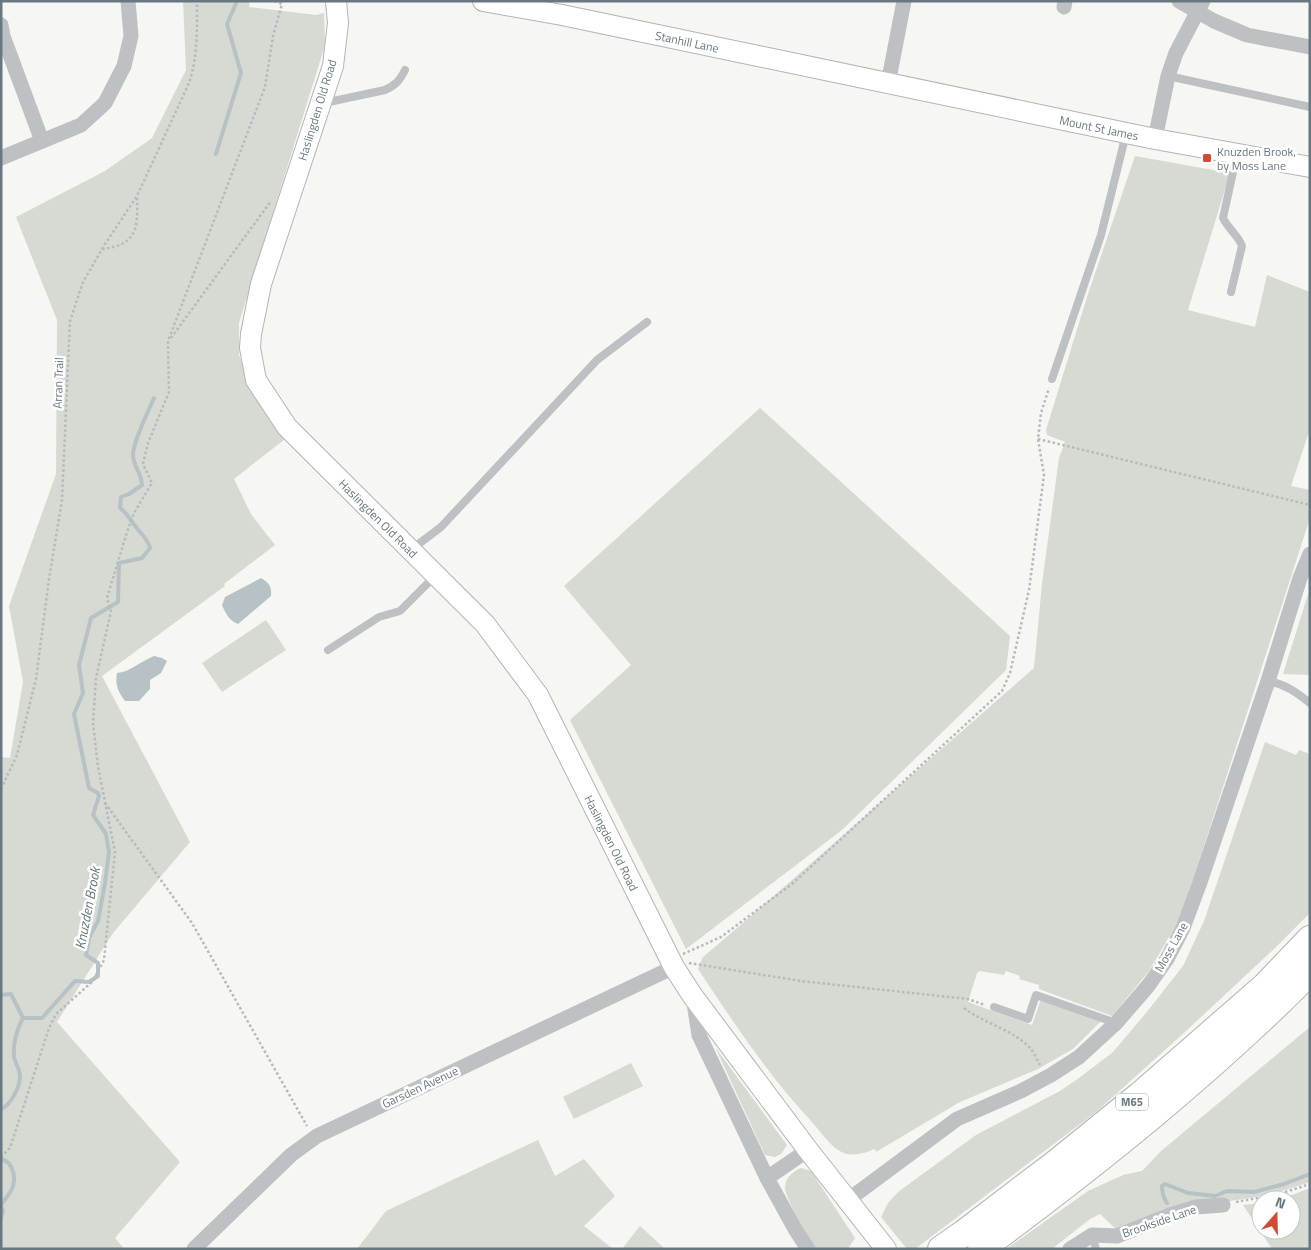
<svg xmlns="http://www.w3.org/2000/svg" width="1311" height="1250" font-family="'Titillium Web',sans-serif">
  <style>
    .green { fill: #d6dad2 }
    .water { fill: #b6c2c5 }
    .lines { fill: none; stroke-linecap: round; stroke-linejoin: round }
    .stream { stroke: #b6c2c5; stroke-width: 4 }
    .secondary-casing { stroke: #b0b5b9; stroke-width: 22 }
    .highway-casing { stroke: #b1b5b7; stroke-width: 28 }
    .path { stroke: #b7babc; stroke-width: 2.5; stroke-dasharray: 2.5 2.5; stroke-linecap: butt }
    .lane { stroke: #bdc1c4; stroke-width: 8 }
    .street { stroke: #bdc1c4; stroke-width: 15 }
    .secondary { stroke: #fff; stroke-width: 20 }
    .highway { stroke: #fff; stroke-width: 26 }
    .poi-dot { fill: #d34a36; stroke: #fff; stroke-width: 2 }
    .labels { text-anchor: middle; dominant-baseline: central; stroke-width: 5; stroke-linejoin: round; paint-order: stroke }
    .shield { fill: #fff; stroke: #95a0a7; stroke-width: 1 }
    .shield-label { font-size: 11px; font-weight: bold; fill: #687881 }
    .street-label { font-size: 12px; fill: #687881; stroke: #fff }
    .poi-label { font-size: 12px; fill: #687881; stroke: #fff; text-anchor: start }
    .water-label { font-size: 14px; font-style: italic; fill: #63797e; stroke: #fff }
  </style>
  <rect width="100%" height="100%" fill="#f6f6f3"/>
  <g class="green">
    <polygon points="183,1 250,1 249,7 316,15 324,13 325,45 239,323 239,355 256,395 285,439 234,479 251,514 275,545 224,584 225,586 102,676 190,842 113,933 57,1022 180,1162 115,1238 124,1249 1,1249 1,757 10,758 23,682 9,606 56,474 57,320 16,217 105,171 152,138 186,70"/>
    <path d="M 1135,156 L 1230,173 L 1188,310 L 1255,327 L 1267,275 L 1310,292 L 1310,435 L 1308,435 L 1291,486 L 1310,490 L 1310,518 L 1181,917 L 1149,971 L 1112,1016 L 1039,989 L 1039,985 L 1019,979 L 1020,976 L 1006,971 L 1004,975 L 980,971 L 977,973 L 968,1002 L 1032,1025 L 1041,999 L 1102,1020 L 1073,1049 L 1038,1069 L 960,1102 L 876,1152 L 875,1149 C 863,1154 849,1158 838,1150 C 828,1143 820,1131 812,1122 C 769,1076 733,1022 698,969 L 703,957 L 743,923 L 1034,668 L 1042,584 L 1059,458 L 1065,442 L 1047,435 L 1046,430 L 1087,297 Z"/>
    <polygon points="760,408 1010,636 1006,670 842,830 686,949 570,720 631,665 564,586"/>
    <polygon points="1310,588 1310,675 1283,674"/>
    <polygon points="266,620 286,650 222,692 202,663"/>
    <polygon points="1265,742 1296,755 1299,750 1310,754 1310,913 1274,949 1185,1032 1096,1112 915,1249 907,1249 881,1217 888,1203 898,1192 976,1135 1060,1091 1079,1078 1113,1052 1146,1013 1183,966 1204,921"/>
    <polygon points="1310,1027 1310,1182 1269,1195 1210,1204 1117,1230 1100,1214 1090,1219 1052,1249 1006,1249 1088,1191 1123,1175 1142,1171 1161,1151"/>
    <polygon points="715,1047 787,1145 781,1154 775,1157 765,1155"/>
    <polygon points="631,1063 643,1086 574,1119 563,1097"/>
    <polygon points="538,1140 555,1176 584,1159 615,1196 584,1226 613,1249 357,1249 386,1211"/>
    <path d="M 801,1168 L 811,1171 L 855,1238 L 848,1249 L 814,1249 C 808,1238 785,1197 785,1188 C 785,1178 792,1172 801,1168 Z"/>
    <polygon points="1310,1188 1310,1249 1272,1249 1243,1205 1261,1203 1261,1230 1291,1230 1291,1200 1279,1200"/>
    <polygon points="640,1226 665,1249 622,1249"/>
  </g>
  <g class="water">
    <path d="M 261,578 C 269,583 272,587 271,596 L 238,624 C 229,621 225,612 222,605 L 225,597 Z"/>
    <path d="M 154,656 L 162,658 L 167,661 L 161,673 L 150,680 L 150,689 L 139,701 L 125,701 C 118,691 115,686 117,673 C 130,672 141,661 154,656 Z"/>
  </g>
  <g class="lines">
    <g class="stream">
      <polyline points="216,154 241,73 227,24 237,1"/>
      <polyline points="1,995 11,994 23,1018"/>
      <path d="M 1,1109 C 11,1105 20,1087 20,1076 C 20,1069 15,1063 14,1057 C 13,1044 17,1029 23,1018 L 42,1018 L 75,981 L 89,982 L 98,976 L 98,963 L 86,955 L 89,938 L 98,921 L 105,883 L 109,852 L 106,834 L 93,815 L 99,796 L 98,793 L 89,788 L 74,714 L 83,693 L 79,665 L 91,618 L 118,602 L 119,563 L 142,558 L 150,548 C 148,539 142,535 136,527 C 129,519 129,515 120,508 L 121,497 L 129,494 L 142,485 C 142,474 133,466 133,455 C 133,441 148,412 154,398"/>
      <path d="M 1,1159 C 14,1162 17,1180 11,1191 C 8,1196 4,1200 1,1205"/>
      <path d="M 1167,1203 C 1163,1197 1162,1193 1162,1186 L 1165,1184 L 1188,1193 L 1215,1196 L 1227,1191 L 1254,1192 L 1284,1184 L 1310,1174"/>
      <polyline points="1,1207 3,1211 1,1217"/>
    </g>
    <defs>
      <g id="secondary">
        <path id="s1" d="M 336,1 L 338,23 L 333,66 L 261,284 L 251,334 L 250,348 L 256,380 L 287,427 L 485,624 L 538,695 L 674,967 L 692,995 L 808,1150 L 886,1249"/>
        <path id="s2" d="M 483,1 L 562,15 L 1155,139 L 1310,167"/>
      </g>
      <g id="highway">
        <polyline points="941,1249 964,1233 1056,1163 1140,1095 1265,986 1310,939"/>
        <path d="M 981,1249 C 1096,1164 1209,1074 1310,972"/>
      </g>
    </defs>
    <use href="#secondary" class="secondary-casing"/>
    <use href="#highway" class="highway-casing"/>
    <g class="path">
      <path d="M 102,249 C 137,245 138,229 137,198"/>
      <polyline points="171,338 271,201"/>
      <polyline points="1038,439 1310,505"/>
      <path d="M 1,789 L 17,755 L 36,679 L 49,579 L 62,500 L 70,321 L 83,282 L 105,244 L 137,196 L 189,83 C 198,56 197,30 197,1"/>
      <polyline points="105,803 192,923 307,1126"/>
      <polyline points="683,954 721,937 792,884 1002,691 1010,673 1029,590 1044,475 1038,439 1041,413 1049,388"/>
      <polyline points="689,963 801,981 968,999 985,1005"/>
      <path d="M 964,1008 C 985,1024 1012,1029 1030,1048 C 1034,1052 1037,1060 1040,1065"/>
      <polyline points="1,1157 10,1148 49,1028 56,1014 93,981 104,960 115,852 98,767 93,723 96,678 111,611 107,598 127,532 134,513 152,483 143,464 148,443 169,392 168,341 265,87 273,36 282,4 275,1"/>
      <polyline points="1236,1202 1279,1194 1310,1184"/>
    </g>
    <g class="lane">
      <polyline points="1168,76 1310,107"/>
      <path d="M 324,103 L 385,90 C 396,85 400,80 405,70"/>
      <path d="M 1231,292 L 1242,246 C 1238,235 1229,230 1223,218 L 1237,154"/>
      <polyline points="1052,379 1101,235 1126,134"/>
      <polyline points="412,549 441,527 597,360 647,322"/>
      <polyline points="328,650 379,617 400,611 436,575"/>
      <path d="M 1268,681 C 1285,684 1296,692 1310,703"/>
      <polyline points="994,1007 1028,1019 1036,995 1116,1023"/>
      <polyline points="1092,1235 1096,1249"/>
    </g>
    <g class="street">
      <polyline points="1179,1 1214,21 1247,35 1310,47"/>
      <polyline points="1064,7 1065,1"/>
      <polyline points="1,25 3,36 42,141"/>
      <polyline points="888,84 904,1"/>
      <polyline points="1155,139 1168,76 1176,53 1203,1"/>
      <polyline points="1,158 81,125 105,103 124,66 131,36 128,1"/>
      <polyline points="693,997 699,1035 767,1178 795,1229 808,1249"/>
      <polyline points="767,1178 808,1150"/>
      <polyline points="848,1200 957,1119 1021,1091 1051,1075 1079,1057 1116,1023 1148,986 1167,959 1183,928 1199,885 1268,681 1300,578 1310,554"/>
      <polyline points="194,1249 291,1155 317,1136 674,967"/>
      <polyline points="1070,1249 1092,1235 1117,1236 1170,1215 1196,1207 1223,1205"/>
    </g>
    <use href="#secondary" class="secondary"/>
    <use href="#highway" class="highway"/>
  </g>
  <rect class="poi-dot" x="1202" y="153" width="10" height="10" rx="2.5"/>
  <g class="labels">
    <rect class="shield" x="1116" y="1093.5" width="32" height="17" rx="4"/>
    <g class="shield-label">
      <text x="1132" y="1102">M65</text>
    </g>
    <g class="street-label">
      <text stroke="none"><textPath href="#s2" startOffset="208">Stanhill Lane</textPath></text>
      <text transform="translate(317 110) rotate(-73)">Haslingden Old Road</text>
      <text stroke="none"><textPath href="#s2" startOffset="629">Mount St James</textPath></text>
      <text transform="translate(58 383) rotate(-88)">Arran Trail</text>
      <text stroke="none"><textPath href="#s1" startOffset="578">Haslingden Old Road</textPath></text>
      <text stroke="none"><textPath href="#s1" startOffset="982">Haslingden Old Road</textPath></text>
      <text transform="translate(1171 947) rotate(-61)">Moss Lane</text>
      <text transform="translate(420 1087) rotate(-25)">Garsden Avenue</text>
      <text transform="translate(1159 1221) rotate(-19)">Brookside Lane</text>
    </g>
    <g class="poi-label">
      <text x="1217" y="151">Knuzden Brook,<tspan x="1217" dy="14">by Moss Lane</tspan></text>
    </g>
    <g class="water-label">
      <text transform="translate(87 908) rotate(-79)">Knuzden Brook</text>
    </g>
  </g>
  <rect width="1311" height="1250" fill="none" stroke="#687881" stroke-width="5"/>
  <g transform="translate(1276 1215) rotate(20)"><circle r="24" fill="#ffffff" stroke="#c3c9cd"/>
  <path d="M0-4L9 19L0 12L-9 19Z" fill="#d34a36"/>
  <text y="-8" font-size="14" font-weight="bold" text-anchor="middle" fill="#687881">N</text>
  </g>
</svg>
